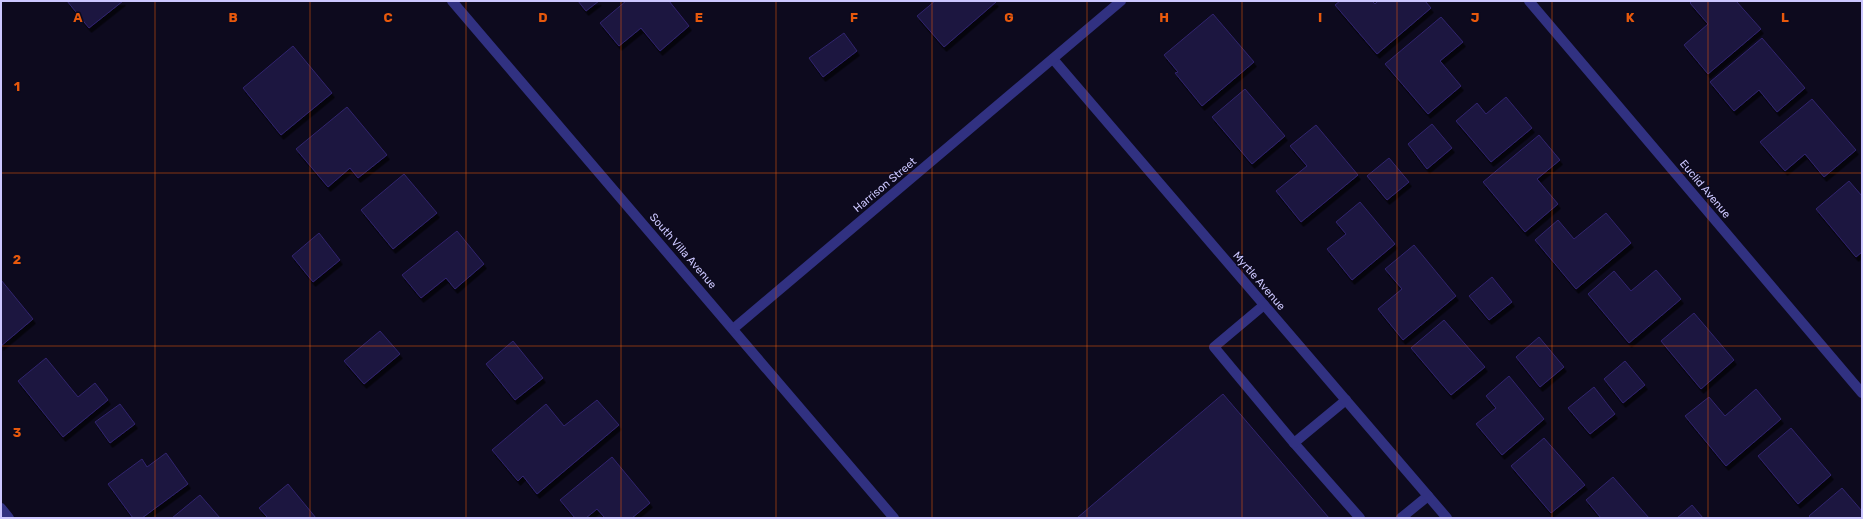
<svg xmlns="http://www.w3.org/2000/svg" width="1863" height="519" font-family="Rubik,sans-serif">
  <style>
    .building { fill: #1c1540; stroke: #31256e; filter: url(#shadow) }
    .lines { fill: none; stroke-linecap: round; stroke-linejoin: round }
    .service { stroke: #313181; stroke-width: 10 }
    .minor { stroke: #313181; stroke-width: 10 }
    .grid { fill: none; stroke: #e8590c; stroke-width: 1; stroke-opacity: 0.55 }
    .labels { text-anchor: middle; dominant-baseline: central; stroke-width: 3; stroke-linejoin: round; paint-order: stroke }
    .street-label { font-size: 11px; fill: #ccc7ff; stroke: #0d0a1e }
    .grid-label { font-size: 13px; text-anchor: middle; font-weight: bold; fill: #e8590c; stroke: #0d0a1e; stroke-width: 3; stroke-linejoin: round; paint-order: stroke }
  </style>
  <defs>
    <filter id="shadow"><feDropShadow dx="2.5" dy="4.5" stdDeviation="0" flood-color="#0009"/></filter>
  </defs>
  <rect width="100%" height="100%" fill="#0d0a1e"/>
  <g class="building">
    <polygon points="67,1 123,1 89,28"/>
    <polygon points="578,1 599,1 586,11"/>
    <polygon points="626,1 669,1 689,26 660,51 641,28 619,46 600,23"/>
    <polygon points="935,1 995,1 996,2 944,47 917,16"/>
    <polygon points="1340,1 1372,1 1375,4 1378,1 1425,1 1431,8 1377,54 1335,5"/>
    <polygon points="1692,1 1736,1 1761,29 1708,74 1684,45 1708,24 1690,3"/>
    <polygon points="1213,14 1254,62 1202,106 1175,73 1178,72 1164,55"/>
    <polygon points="1441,17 1463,42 1440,61 1461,86 1428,114 1385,64"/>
    <polygon points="844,33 857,51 823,77 809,58"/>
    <polygon points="1762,38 1805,88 1777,112 1759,90 1734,111 1710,82"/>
    <polygon points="293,46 332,93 281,135 243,88"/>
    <polygon points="1245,89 1285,136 1252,164 1212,117"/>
    <polygon points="1506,97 1532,128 1491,162 1456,121 1477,103 1486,114"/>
    <polygon points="1812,99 1856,150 1824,177 1805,154 1785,171 1760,142"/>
    <polygon points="347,107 387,155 358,178 350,168 328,187 296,149"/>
    <polygon points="1432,124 1452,148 1427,169 1408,144"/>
    <polygon points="1316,125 1358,175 1301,222 1276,191 1307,166 1290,146"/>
    <polygon points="1539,135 1560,160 1537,179 1558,204 1525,232 1483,182"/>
    <polygon points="1389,158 1409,182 1387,200 1367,176"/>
    <polygon points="404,174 437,213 393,249 361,210"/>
    <polygon points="1849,181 1862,196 1862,252 1856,257 1816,209"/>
    <polygon points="1360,202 1395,244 1352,280 1327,249 1346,234 1336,222"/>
    <polygon points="1606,213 1631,243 1576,289 1535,240 1558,220 1574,239"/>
    <polygon points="457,231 484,264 455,289 446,278 421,298 402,275"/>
    <polygon points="319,233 340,260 313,282 292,256"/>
    <polygon points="1414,245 1456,296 1403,340 1378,309 1402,289 1385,269"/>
    <polygon points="1656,270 1681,299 1629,343 1588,294 1614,271 1631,291"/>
    <polygon points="1492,277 1512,302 1489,320 1469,296"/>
    <polygon points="1,280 33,319 1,346"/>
    <polygon points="1694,313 1734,360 1701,389 1661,341"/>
    <polygon points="1444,320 1485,367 1451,395 1411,348"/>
    <polygon points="380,331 400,354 364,384 344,361"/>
    <polygon points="1539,337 1564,367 1540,387 1516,357"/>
    <polygon points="513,341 543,378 515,400 486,364"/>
    <polygon points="46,358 78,397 95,383 108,400 63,437 18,381"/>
    <polygon points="1625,361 1645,385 1623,403 1604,379"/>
    <polygon points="1509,376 1544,419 1502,455 1476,424 1496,408 1486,396"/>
    <polygon points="1594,387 1615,414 1590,434 1568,408"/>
    <polygon points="1756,389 1781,419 1726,466 1685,416 1709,397 1725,416"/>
    <polygon points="1223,394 1329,518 1077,518"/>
    <polygon points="597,400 619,425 537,494 523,476 518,481 492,450 546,404 564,426"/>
    <polygon points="120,404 135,424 110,443 95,422"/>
    <polygon points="1791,428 1831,475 1798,504 1758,456"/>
    <polygon points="1544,438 1585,485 1551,513 1511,466"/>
    <polygon points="166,453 188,484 142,518 133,518 108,484 142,459 147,467"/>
    <polygon points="612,457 650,503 632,518 605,518 597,509 586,518 575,518 560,500"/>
    <polygon points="1613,477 1649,518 1601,518 1586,500"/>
    <polygon points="288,484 316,518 268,518 259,508"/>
    <polygon points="1842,488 1862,511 1862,518 1811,518 1809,516"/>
    <polygon points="200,495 220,518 172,518"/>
    <polygon points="1692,505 1703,518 1677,518"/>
  </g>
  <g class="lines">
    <g class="service">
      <polyline points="1264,305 1214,347 1294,443 1360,518"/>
      <polyline points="1294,443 1346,400"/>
      <polyline points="1401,518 1428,496"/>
    </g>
    <g class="minor">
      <polyline points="452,1 894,518"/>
      <polyline points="1529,1 1862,393"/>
      <polyline points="1053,59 1447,518"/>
      <polyline points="733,329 1121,1"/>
      <polyline points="1,508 9,518"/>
    </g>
  </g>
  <path class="grid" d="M 155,1 L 155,518M 310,1 L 310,518M 466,1 L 466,518M 621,1 L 621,518M 776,1 L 776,518M 932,1 L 932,518M 1087,1 L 1087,518M 1242,1 L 1242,518M 1397,1 L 1397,518M 1552,1 L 1552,518M 1708,1 L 1708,518M 1,173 L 1862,173M 1,346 L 1862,346"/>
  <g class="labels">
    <g class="street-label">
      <text transform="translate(885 185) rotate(-40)">Harrison Street</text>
      <text transform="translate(1705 189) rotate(50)">Euclid Avenue</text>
      <text transform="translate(683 251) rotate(49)">South Villa Avenue</text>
      <text transform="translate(1259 281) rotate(49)">Myrtle Avenue</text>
    </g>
  </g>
  <g class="grid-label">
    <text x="78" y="22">A</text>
    <text x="233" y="22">B</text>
    <text x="388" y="22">C</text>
    <text x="543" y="22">D</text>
    <text x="699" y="22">E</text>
    <text x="854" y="22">F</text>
    <text x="1009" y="22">G</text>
    <text x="1164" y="22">H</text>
    <text x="1320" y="22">I</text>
    <text x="1475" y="22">J</text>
    <text x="1630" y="22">K</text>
    <text x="1785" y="22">L</text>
    <text x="17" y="91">1</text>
    <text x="17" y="264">2</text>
    <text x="17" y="437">3</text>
  </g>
  <rect width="1863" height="519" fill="none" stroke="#ccc7ff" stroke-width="4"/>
</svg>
